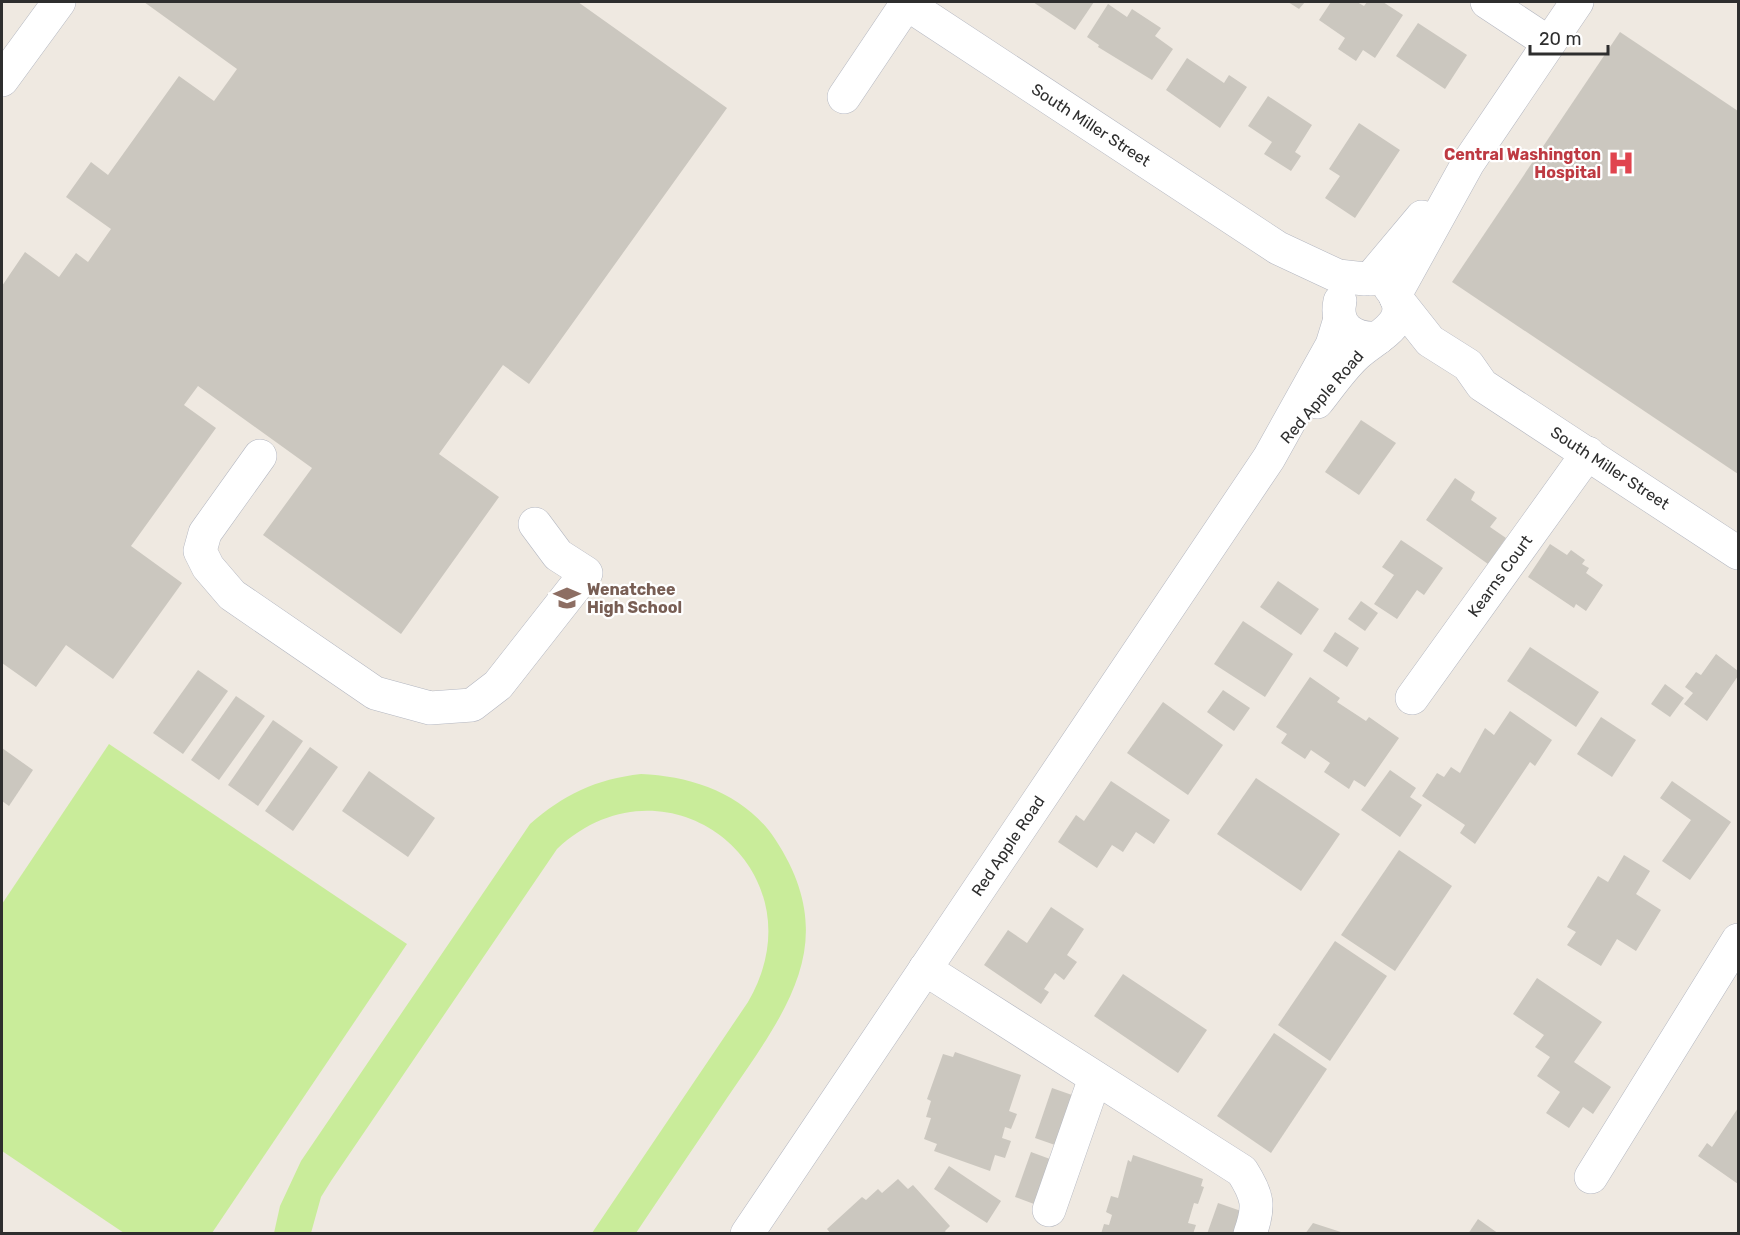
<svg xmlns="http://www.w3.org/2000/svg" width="1740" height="1235" font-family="Rubik,sans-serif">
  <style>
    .pitch { fill: #c9ec9a }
    .building { fill: #cbc7bf }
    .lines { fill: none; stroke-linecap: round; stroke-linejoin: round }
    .minor-casing { stroke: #b4b7c1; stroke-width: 34 }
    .minor { stroke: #fff; stroke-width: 33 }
    .labels { text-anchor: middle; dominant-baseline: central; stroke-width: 4.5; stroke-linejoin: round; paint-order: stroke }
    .street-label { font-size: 16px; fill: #2e2e2e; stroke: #fff }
    .health-label { font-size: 16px; font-weight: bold; fill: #be3a42; stroke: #fff; text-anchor: end }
    .education-label { font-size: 16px; font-weight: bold; fill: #785e54; stroke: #fff; text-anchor: start }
  </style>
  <rect width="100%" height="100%" fill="#efe9e1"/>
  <g class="pitch">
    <polygon points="109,744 407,944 212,1233 124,1233 2,1151 2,904"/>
    <path d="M 641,774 C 692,776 745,794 775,839 C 843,942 786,1011 727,1098 C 697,1143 666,1188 636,1233 L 592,1233 L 748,1002 C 825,870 667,746 557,849 L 331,1181 L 321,1197 L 311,1233 L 274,1233 L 280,1206 L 301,1161 L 530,824 C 563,795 596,779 641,774 Z"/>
  </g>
  <g class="building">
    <polygon points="144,2 578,2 727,108 529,384 503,365 439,454 499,497 401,634 263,535 312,468 198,386 184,405 216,428 131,546 182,583 113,679 66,645 36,687 2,663 2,286 25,252 59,277 76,253 88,262 111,229 66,197 91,162 108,175 179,76 214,101 237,69"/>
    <polygon points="1033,2 1094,2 1075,30"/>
    <polygon points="1288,2 1305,2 1299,9"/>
    <polygon points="1331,2 1357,2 1364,6 1367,2 1383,2 1403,15 1375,58 1363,50 1356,61 1338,49 1345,38 1319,20"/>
    <polygon points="1108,4 1127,17 1132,9 1161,28 1155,36 1173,49 1152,80 1098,47 1099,45 1087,37"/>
    <polygon points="1418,23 1467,55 1445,89 1396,56"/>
    <polygon points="1620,32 1738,111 1738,474 1452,282"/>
    <polygon points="1187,58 1224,83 1229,75 1247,87 1220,128 1166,90"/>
    <polygon points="1268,96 1312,125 1295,152 1301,156 1291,171 1264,154 1272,142 1248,126"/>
    <polygon points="1359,123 1400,150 1355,218 1325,198 1340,176 1329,169"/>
    <polygon points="1361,420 1396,443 1359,495 1325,472"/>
    <polygon points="1455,478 1475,492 1471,500 1497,518 1490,527 1506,538 1488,564 1426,520"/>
    <polygon points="1401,540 1443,568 1424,595 1417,590 1397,619 1374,604 1394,575 1382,567"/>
    <polygon points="1550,544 1567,555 1571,550 1585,560 1582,564 1589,568 1586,573 1603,585 1586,611 1576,604 1574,608 1528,577"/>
    <polygon points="1278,581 1319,609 1301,635 1260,607"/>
    <polygon points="1361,601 1378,613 1365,631 1348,619"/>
    <polygon points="1243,621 1293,654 1265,697 1214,664"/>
    <polygon points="1335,632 1359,648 1347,667 1323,651"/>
    <polygon points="1530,647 1599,692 1576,727 1507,681"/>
    <polygon points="1716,654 1738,671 1738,676 1707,721 1684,704 1693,693 1685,687 1696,672 1701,675"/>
    <polygon points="198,670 228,691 183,754 153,733"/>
    <polygon points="1310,677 1340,698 1337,702 1366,721 1369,717 1399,738 1365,787 1354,780 1349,789 1324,772 1330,763 1311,750 1305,759 1281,743 1287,734 1276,727"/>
    <polygon points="1665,684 1684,698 1670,717 1651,704"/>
    <polygon points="1223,690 1250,708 1234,731 1207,712"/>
    <polygon points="236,696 265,716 219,780 191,760"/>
    <polygon points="1163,702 1223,745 1188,795 1127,753"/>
    <polygon points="1510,711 1552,740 1535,766 1530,762 1475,844 1460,833 1465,825 1422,796 1437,773 1444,777 1451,767 1460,773 1485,728 1494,735"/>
    <polygon points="1601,717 1636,740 1612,777 1577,754"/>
    <polygon points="273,720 303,741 258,806 228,785"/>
    <polygon points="310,747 338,767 293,831 265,811"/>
    <polygon points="2,748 33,770 9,806 2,801"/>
    <polygon points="1390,770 1416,788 1410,797 1422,805 1400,837 1361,810"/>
    <polygon points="369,771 435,818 408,857 342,811"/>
    <polygon points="1256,778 1340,834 1301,891 1217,834"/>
    <polygon points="1111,781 1170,820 1154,844 1136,832 1123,852 1112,845 1097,868 1058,842 1076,815 1084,821"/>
    <polygon points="1672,781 1731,822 1690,880 1662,861 1691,820 1660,798"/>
    <polygon points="1399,850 1452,886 1395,971 1341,935"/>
    <polygon points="1624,855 1650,871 1636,894 1661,910 1636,951 1617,939 1601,966 1567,945 1576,932 1567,927 1598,876 1608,882"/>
    <polygon points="1051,907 1084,929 1067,955 1077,962 1064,980 1055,973 1044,989 1049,992 1041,1004 984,965 1008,930 1027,943"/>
    <polygon points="1335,941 1387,976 1330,1061 1278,1025"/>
    <polygon points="1123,974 1207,1030 1178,1073 1094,1016"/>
    <polygon points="1537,978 1602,1022 1574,1062 1611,1087 1593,1114 1583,1107 1569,1128 1546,1113 1560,1092 1537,1076 1550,1057 1535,1047 1544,1035 1513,1014"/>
    <polygon points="1274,1033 1327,1069 1271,1153 1217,1116"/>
    <polygon points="955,1052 1021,1075 1009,1111 1017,1114 1011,1129 1005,1127 1002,1138 1011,1141 1005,1158 995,1155 990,1171 934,1151 937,1144 924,1139 931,1118 926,1117 931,1101 927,1099 943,1054 953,1057"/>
    <polygon points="1052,1088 1072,1095 1055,1145 1035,1138"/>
    <polygon points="1738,1108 1738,1184 1698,1156 1707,1143 1712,1147"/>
    <polygon points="1031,1152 1050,1159 1034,1204 1015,1197"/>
    <polygon points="1133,1155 1203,1179 1201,1186 1204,1187 1198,1204 1194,1203 1188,1223 1196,1225 1193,1234 1101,1234 1104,1224 1109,1225 1112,1215 1106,1212 1111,1196 1118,1198 1128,1160 1131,1162"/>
    <polygon points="949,1166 1001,1201 987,1223 934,1189"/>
    <polygon points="898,1179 908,1189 913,1185 950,1226 945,1231 947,1234 831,1234 827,1229 862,1197 866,1200 878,1189 882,1193"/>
    <polygon points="1218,1203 1241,1211 1233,1234 1207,1234"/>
    <polygon points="1478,1219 1499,1234 1468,1234"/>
    <polygon points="1313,1223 1344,1233 1344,1234 1305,1234"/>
  </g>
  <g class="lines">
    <defs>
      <g id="minor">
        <polyline points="904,2 1278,248 1338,276 1365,279"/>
        <polyline points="1487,2 1549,43"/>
        <polyline points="2,80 59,2"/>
        <polyline points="844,97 907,3"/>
        <polyline points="1370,279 1422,217"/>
        <polyline points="1395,295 1468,163 1577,2"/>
        <polyline points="1396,298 1430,341 1468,365 1482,385 1738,553"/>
        <path d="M 1340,301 C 1334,327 1354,340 1378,338"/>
        <path d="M 1317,402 C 1329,387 1341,369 1356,355 C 1376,336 1417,322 1390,288"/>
        <polyline points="260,456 205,533 200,551 208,567 232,595 375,693 430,708 472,705 498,685 586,573 558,555 535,524"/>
        <polyline points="1412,698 1588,453"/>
        <path d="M 925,969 L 1242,1171 C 1258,1196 1260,1206 1250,1234"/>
        <polyline points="1591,1177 1738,940"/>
        <polyline points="1049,1210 1095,1078"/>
        <polyline points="747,1234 1269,458 1332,345 1340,319"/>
      </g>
    </defs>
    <use href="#minor" class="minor-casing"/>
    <use href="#minor" class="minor"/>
  </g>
  <defs>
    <symbol id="hospital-bare" viewBox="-9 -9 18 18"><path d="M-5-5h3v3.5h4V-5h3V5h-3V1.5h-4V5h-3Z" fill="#e0444e" stroke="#fff" stroke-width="2.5" paint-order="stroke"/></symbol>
    <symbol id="school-bare" viewBox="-9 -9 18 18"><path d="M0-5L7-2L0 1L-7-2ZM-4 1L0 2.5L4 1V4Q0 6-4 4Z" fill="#8d6e63" stroke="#fff" stroke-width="2.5" paint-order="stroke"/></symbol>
  </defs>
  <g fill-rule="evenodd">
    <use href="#hospital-bare" x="1602" y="144" width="38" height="38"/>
    <use href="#school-bare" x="548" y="579" width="38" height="38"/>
  </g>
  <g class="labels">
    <g class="street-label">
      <text transform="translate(1091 125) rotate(33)">South Miller Street</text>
      <text transform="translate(1322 397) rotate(-49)">Red Apple Road</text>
      <text transform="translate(1610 468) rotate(33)">South Miller Street</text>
      <text transform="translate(1500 576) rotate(-54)">Kearns Court</text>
      <text transform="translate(1008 846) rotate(-56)">Red Apple Road</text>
    </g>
    <g class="health-label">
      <text x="1601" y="154">Central Washington<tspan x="1601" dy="18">Hospital</tspan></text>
    </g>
    <g class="education-label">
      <text x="587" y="589">Wenatchee<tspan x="587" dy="18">High School</tspan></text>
    </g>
  </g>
  <rect width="1740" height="1235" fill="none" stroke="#2e2e2e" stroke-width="6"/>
  <path d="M1530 45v9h78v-9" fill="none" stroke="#2e2e2e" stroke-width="3"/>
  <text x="1539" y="45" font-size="18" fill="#2e2e2e" stroke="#ffffff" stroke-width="4.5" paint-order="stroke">20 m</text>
</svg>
